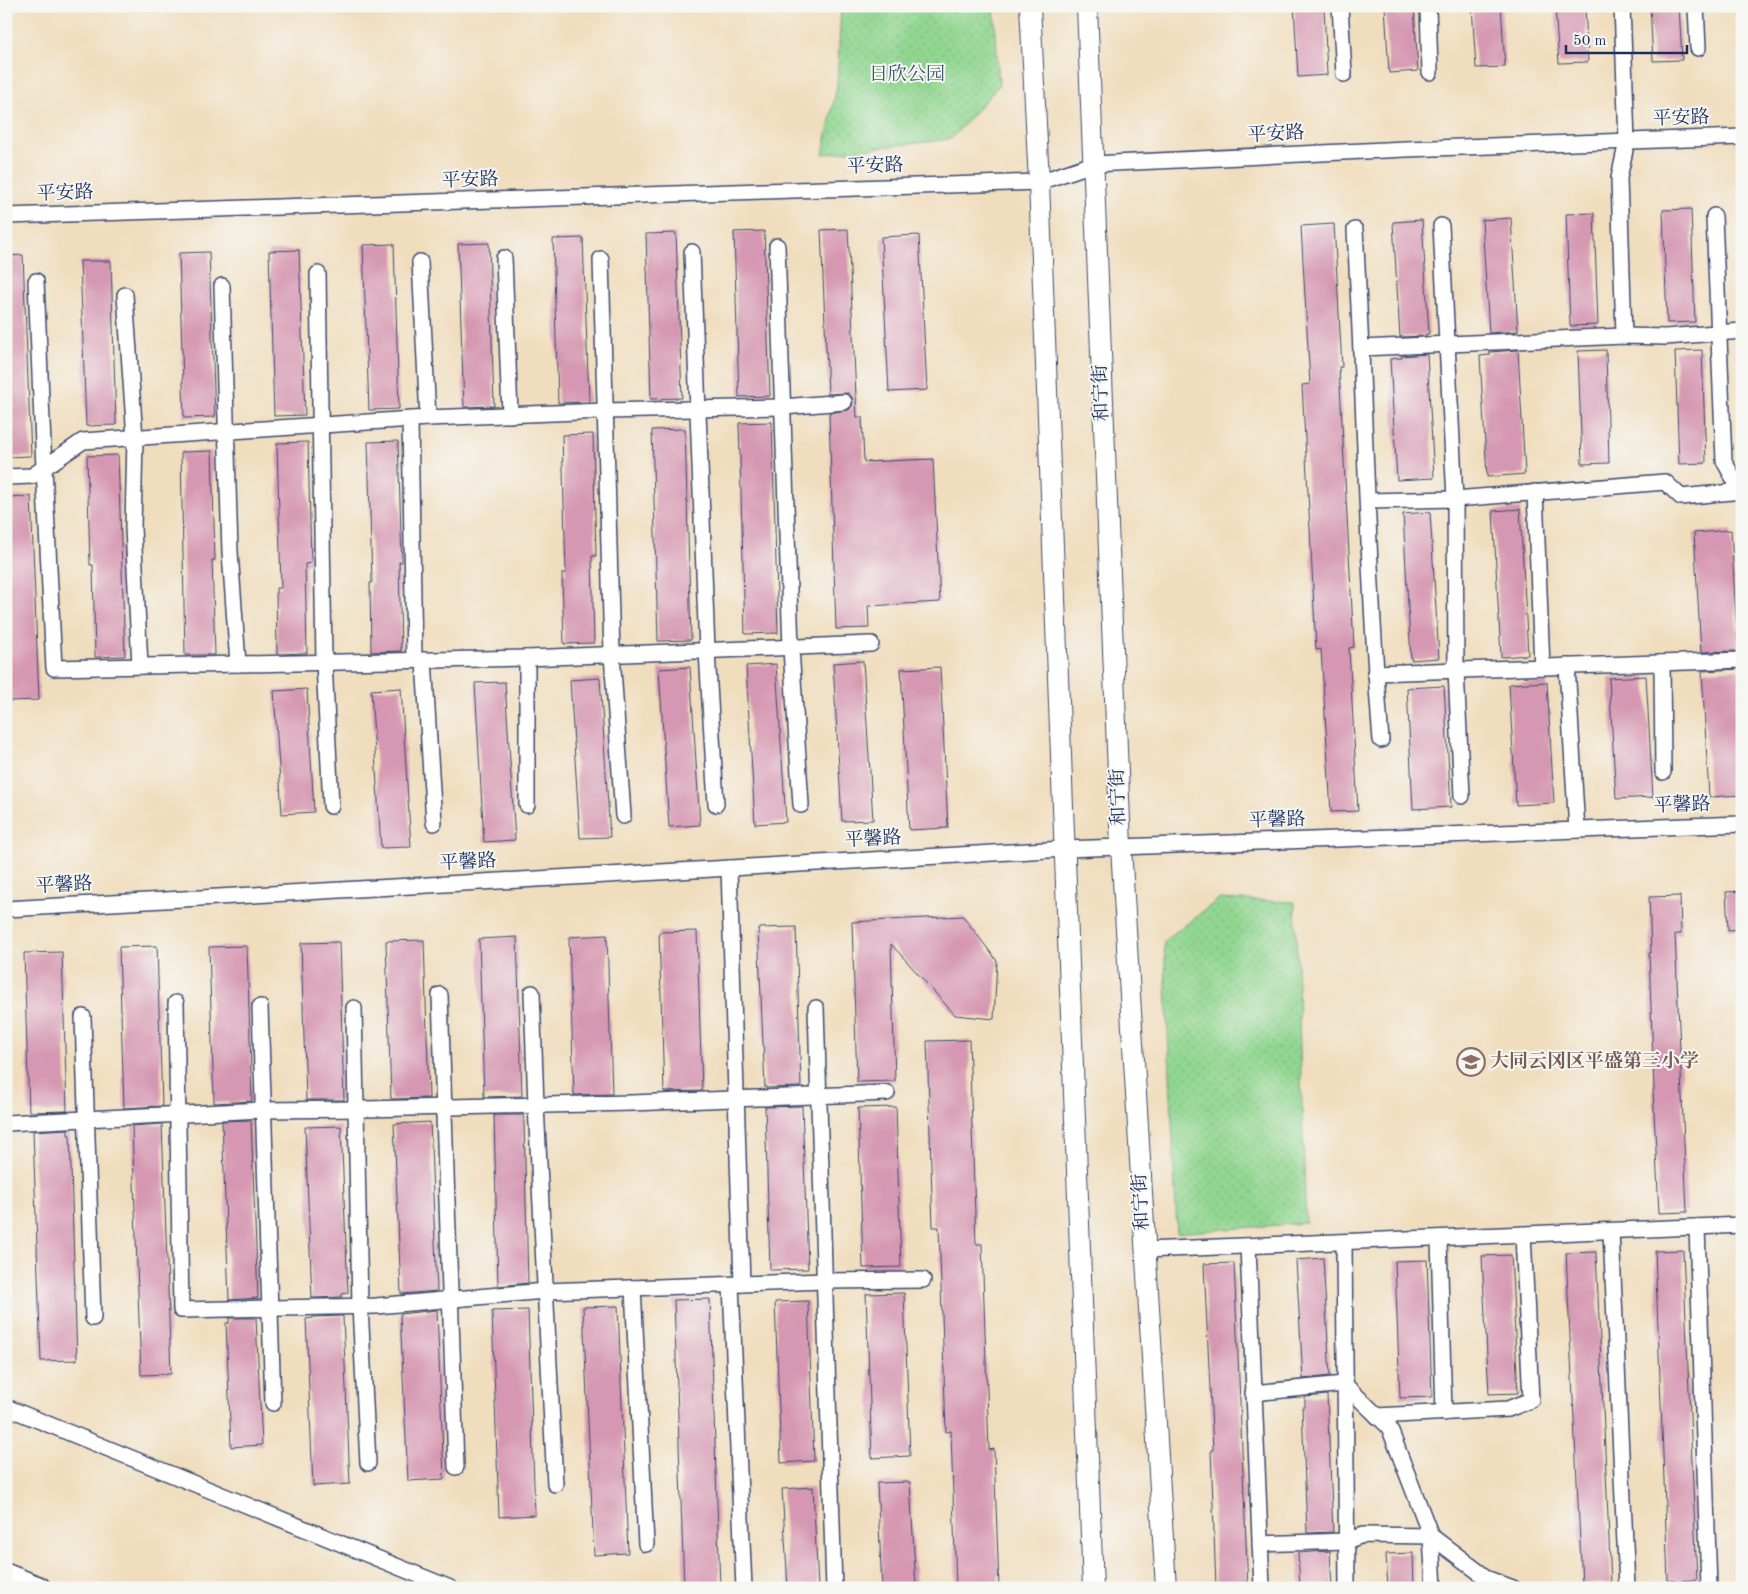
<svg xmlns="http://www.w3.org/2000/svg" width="1748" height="1594" font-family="'Old Standard TT','Noto Serif SC',serif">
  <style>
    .park { fill: url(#park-dots); stroke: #568277 }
    .building { fill: #d597b1 }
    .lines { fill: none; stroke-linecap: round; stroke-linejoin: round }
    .minor-casing { stroke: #3b496c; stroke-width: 18 }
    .major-casing { stroke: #3b496c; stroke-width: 22 }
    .highway-casing { stroke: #3b496c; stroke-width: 25 }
    .minor { stroke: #fff; stroke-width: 15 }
    .major { stroke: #fff; stroke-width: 20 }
    .highway { stroke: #fff; stroke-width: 22 }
    .labels { text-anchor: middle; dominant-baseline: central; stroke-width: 4; stroke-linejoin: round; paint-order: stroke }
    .park-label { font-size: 19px; fill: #38596a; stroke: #f6f6f2 }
    .street-label { font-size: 19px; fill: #1b2f5e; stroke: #f6f6f2 }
    .education-label { font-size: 19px; font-weight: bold; fill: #785e54; stroke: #f6f6f2; text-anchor: start }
  </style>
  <defs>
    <pattern id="park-dots" width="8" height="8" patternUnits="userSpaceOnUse" patternTransform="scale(1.25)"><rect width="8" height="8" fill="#91d690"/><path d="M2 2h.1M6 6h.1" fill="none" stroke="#7cb87f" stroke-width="1.8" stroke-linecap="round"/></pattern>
  </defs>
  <rect width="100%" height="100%" fill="#f6f6f2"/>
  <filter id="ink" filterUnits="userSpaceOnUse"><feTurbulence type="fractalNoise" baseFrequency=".02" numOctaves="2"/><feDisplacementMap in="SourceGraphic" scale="10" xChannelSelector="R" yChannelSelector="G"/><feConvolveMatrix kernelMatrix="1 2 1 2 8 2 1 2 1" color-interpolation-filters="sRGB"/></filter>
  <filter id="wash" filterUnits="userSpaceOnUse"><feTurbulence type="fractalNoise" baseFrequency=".0096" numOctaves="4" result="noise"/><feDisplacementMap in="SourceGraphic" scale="20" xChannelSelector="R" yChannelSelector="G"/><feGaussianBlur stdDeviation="1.12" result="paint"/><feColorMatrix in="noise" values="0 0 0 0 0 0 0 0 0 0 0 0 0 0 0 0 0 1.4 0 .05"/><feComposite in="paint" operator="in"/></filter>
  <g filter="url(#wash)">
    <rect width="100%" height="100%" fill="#f0ddbd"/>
    <g class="park">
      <polygon points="841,6 994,6 999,85 951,139 823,154 837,85"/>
      <polygon points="1219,899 1295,902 1306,1223 1177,1233 1164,941"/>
    </g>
    <g id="blocks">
      <g class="building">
        <polygon points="1294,6 1324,6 1327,75 1298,77"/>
        <polygon points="1385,6 1414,6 1418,71 1389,73"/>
        <polygon points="1472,6 1501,6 1505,67 1476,68"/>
        <polygon points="1555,6 1585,6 1588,62 1559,63"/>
        <polygon points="1650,6 1679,6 1682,60 1653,61"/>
        <polygon points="1691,209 1695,322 1667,323 1663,210"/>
        <polygon points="1594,213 1598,325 1570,326 1566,214"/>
        <polygon points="1511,218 1518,331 1489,333 1482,220"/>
        <polygon points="1422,220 1429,334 1426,334 1426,336 1400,337 1393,222"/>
        <polygon points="1334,224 1342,367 1339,367 1354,647 1349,648 1358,811 1331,812 1321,649 1316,650 1310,529 1302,385 1310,384 1301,226"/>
        <polygon points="848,229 857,417 862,417 864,462 933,459 940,602 868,606 869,628 836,629 829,413 849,410 852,406 853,402 852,397 848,393 828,394 821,230"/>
        <polygon points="764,231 770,396 739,397 734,232"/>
        <polygon points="676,233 682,398 651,399 646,234"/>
        <polygon points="919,235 927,390 889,392 881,237"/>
        <polygon points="583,238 589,402 558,403 553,239"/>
        <polygon points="489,243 494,406 464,407 458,244"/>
        <polygon points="394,244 399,409 369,410 363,245"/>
        <polygon points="299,250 305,415 274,416 269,251"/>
        <polygon points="209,252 215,417 184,418 179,253"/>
        <polygon points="23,255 31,456 6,457 6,256"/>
        <polygon points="80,261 111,261 116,425 86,426"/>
        <polygon points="1518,350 1525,474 1487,477 1480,356 1490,355 1490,352"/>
        <polygon points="1606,350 1609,463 1582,464 1578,351"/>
        <polygon points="1702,350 1706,463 1679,464 1675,351"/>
        <polygon points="1427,354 1434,478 1397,480 1390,359 1402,358 1401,356"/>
        <polygon points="772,422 778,633 745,634 739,423"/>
        <polygon points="685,429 691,640 658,641 652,430"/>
        <polygon points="593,434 596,556 592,556 594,643 564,644 562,573 566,573 562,435"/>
        <polygon points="398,441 402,562 399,562 401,651 371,652 370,583 372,583 368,442"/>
        <polygon points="308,442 311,563 305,564 307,653 277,654 276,588 281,588 277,443"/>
        <polygon points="212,451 215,560 212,560 215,655 185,655 181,452"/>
        <polygon points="118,455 125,656 95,657 93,565 90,565 87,456"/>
        <polygon points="31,496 39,700 9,701 6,622 6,497"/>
        <polygon points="1520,509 1528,655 1501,657 1493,511"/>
        <polygon points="1430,512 1439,658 1411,660 1403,514"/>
        <polygon points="1731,530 1738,651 1701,652 1694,533"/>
        <polygon points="863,661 873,820 842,821 833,663"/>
        <polygon points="776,664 786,822 755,824 746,666"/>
        <polygon points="690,667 700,825 669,827 659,669"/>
        <polygon points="940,667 948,828 909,830 901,669"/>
        <polygon points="1739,669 1742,715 1742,795 1709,797 1702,671"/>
        <polygon points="1646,676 1653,797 1616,799 1609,678"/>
        <polygon points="600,678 610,837 580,838 570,680"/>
        <polygon points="505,682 515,840 484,842 475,683"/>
        <polygon points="1547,682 1554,803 1516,805 1509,684"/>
        <polygon points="1444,686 1451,807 1413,809 1407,688"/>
        <polygon points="401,688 411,847 381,848 371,690"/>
        <polygon points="307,689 314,812 282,814 274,691"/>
        <polygon points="1742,891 1742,929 1728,930 1726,892"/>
        <polygon points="1680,896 1681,934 1675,934 1687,1212 1659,1213 1653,1090 1654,1090 1649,953 1651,953 1649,897"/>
        <polygon points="963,916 997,961 994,1019 955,1015 891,944 895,1081 857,1082 852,922"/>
        <polygon points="796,927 801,1087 765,1088 758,928"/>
        <polygon points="697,931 702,1091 664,1092 659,932"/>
        <polygon points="607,935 612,1094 574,1095 569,937"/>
        <polygon points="517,937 522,1096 484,1097 479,939"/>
        <polygon points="424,940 429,1098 391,1099 386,941"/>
        <polygon points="339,942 344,1100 306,1100 301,943"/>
        <polygon points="157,946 162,1106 124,1108 119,947"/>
        <polygon points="247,946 252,1101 214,1103 209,947"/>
        <polygon points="62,952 67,1111 29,1112 24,953"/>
        <polygon points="969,1040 976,1244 982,1244 989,1450 994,1449 999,1588 956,1588 951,1431 946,1432 939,1227 933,1227 927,1041"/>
        <polygon points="802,1106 808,1269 770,1270 765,1107"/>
        <polygon points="896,1107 901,1267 863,1268 858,1108"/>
        <polygon points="494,1115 523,1115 524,1121 528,1283 498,1286"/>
        <polygon points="251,1120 258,1298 229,1300 222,1121"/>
        <polygon points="430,1122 437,1291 401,1294 394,1124"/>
        <polygon points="162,1124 171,1374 141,1375 132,1126"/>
        <polygon points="341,1126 348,1293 342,1294 342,1297 312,1298 305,1127"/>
        <polygon points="68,1129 68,1135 70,1135 77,1360 41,1361 33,1131"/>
        <polygon points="1683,1250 1697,1580 1668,1581 1655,1251"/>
        <polygon points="1596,1252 1611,1583 1582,1584 1566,1253"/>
        <polygon points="1511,1255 1518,1393 1489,1394 1482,1256"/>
        <polygon points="1323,1258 1330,1376 1303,1379 1296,1260"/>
        <polygon points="1427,1260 1432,1397 1400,1398 1395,1261"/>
        <polygon points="1234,1263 1248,1588 1216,1588 1211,1450 1213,1450 1204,1264"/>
        <polygon points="904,1293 910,1456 872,1458 866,1294"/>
        <polygon points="710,1299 720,1588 684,1588 674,1300"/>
        <polygon points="808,1301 814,1461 781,1463 775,1302"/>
        <polygon points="618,1306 628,1553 594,1555 583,1307"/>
        <polygon points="437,1310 444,1479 408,1481 400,1314"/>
        <polygon points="528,1310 535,1515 499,1517 492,1311"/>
        <polygon points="343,1316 350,1484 313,1486 306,1319 313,1318 313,1317"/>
        <polygon points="229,1318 256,1318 262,1445 231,1447 226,1323 229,1323"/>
        <polygon points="1327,1395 1333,1532 1307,1533 1302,1407 1305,1407 1305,1397"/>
        <polygon points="910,1482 916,1588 882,1588 877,1483"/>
        <polygon points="813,1487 818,1588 788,1588 782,1489"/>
        <polygon points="1330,1551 1332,1588 1300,1588 1298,1553"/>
        <polygon points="1413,1553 1414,1588 1388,1588 1386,1554"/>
      </g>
    </g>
  </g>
  <g filter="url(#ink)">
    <use href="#blocks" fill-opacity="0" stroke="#3b496c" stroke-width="1"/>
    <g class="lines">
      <defs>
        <g id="minor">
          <polyline points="1340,6 1344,74"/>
          <polyline points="1428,6 1430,72"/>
          <polyline points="1622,6 1627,141 1619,178 1624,336"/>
          <polyline points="1696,6 1698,48"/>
          <polyline points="6,216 1039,182 1093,164 1406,149 1742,137"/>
          <polyline points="1714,216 1724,461 1742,494"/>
          <polyline points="1441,226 1455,499 1456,670 1462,796"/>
          <path d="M 1355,230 C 1365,400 1367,570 1381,740"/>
          <polyline points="777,246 791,648 801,805"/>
          <polyline points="692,252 707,651 716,804"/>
          <polyline points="504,258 510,415"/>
          <polyline points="601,259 612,654 623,816"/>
          <polyline points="420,262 428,418"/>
          <polyline points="318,274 324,662 331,806"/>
          <polyline points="36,281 44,468 54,668 527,658 871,644"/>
          <polyline points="222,286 230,552 238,664"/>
          <polyline points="125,295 135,438 133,528 140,666"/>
          <polyline points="1362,348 1624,336 1665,337 1742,331"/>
          <polyline points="410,419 414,660"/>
          <polyline points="6,477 32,476 83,441 428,418 605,411 783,407 844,402"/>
          <polyline points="1535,492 1542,667"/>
          <polyline points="1368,501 1455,499 1665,482 1681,497 1742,491"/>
          <polyline points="424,660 434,823"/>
          <polyline points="1662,663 1663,772"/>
          <polyline points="1567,666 1577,830"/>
          <polyline points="1375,673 1742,660"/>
          <polyline points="527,805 527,658"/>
          <polyline points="729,868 742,1284"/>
          <polyline points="6,909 1065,849 1742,824"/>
          <polyline points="532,993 536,1105 555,1484"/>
          <polyline points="440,995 456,1467"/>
          <polyline points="176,1003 181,1310 376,1306 545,1291 824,1281 923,1280"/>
          <polyline points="260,1007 273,1403"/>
          <polyline points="354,1008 360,1306 368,1463"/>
          <polyline points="816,1008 834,1588"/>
          <polyline points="83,1017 93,1318"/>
          <polyline points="6,1123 263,1110 365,1109 632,1103 887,1093"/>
          <polyline points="1697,1227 1709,1588"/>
          <polyline points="1611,1231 1627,1588"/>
          <polyline points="1439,1238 1444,1413"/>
          <polyline points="1344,1242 1347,1588"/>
          <polyline points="1248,1246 1262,1588"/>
          <polyline points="1145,1250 1742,1225"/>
          <polyline points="731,1285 744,1588"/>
          <polyline points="633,1288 646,1544"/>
          <polyline points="1253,1393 1344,1384 1389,1427 1431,1536 1488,1579 1513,1588"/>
          <polyline points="6,1407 450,1588"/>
          <polyline points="1377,1416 1508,1409 1531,1400 1523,1234"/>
          <polyline points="1260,1544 1346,1541 1363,1535 1431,1536 1434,1588"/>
        </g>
        <g id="major">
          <polyline points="1030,6 1039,182 1093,1588"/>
          <polyline points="1087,6 1121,847 1166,1588"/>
        </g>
        <polyline id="highway" points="6,1575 39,1588"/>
      </defs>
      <use href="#minor" class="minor-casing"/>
      <use href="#major" class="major-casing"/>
      <use href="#highway" class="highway-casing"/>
      <use href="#minor" class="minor"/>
      <use href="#major" class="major"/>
      <use href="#highway" class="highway"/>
    </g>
  </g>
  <defs>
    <symbol id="school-ring" viewBox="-11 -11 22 22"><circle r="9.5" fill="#f6f6f2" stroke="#8d6e63" stroke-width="1.5"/><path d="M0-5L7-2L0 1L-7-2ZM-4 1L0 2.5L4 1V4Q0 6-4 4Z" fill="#8d6e63"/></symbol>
  </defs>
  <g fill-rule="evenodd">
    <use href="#school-ring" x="1455" y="1046" width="32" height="32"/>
  </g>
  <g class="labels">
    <g class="park-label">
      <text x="907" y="75">日欣公园</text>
    </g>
    <g class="street-label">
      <text transform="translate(1681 119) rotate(-2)">平安路</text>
      <text transform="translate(1276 135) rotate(-3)">平安路</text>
      <text transform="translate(875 167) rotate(-2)">平安路</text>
      <text transform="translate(470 181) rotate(-2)">平安路</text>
      <text transform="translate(65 194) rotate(-2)">平安路</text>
      <text transform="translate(1102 393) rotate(-92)">和宁街</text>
      <text transform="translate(1119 797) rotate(-92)">和宁街</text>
      <text transform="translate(1682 806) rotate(-2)">平馨路</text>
      <text transform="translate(1277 821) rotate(-2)">平馨路</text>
      <text transform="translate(873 840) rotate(-3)">平馨路</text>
      <text transform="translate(468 863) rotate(-3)">平馨路</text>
      <text transform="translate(64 886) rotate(-3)">平馨路</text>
      <text transform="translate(1142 1202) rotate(-93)">和宁街</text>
    </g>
    <g class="education-label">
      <text x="1490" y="1062">大同云冈区平盛第三小学</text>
    </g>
  </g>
  <rect width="1748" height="1594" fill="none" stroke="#f6f6f2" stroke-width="25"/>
  <path d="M1566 45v8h121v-8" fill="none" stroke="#1b2f5e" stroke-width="2.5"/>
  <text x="1573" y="45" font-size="15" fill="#1b2f5e" stroke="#f6f6f2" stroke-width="4" paint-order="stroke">50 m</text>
</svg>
